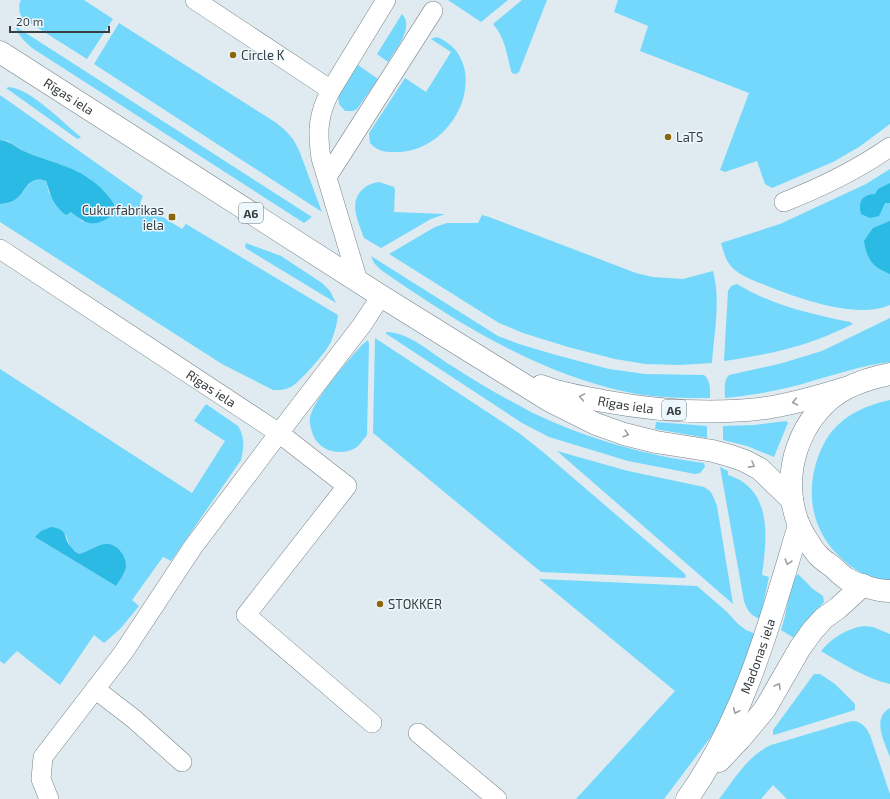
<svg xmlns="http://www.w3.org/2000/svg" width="890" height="799" font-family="'Exo 2',sans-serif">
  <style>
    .green { fill: #73d8fb; fill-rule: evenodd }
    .forest { fill: #2bbae3 }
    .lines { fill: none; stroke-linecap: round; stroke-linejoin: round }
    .lane-casing { stroke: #7a8589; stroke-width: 20 }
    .street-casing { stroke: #7a8589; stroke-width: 23 }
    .highway-casing { stroke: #7a8589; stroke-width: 23 }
    .lane { stroke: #fff; stroke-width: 19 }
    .street { stroke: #fff; stroke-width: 22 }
    .highway { stroke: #fff; stroke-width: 22 }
    .oneway { stroke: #9c9ea0 }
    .poi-dot { fill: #8c6608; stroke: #ecf8fd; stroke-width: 1.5 }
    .labels { text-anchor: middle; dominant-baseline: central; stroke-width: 3; stroke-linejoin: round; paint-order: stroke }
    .shield { fill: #ecf8fd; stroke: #6f7679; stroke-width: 1 }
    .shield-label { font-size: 12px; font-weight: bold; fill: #393e40 }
    .poi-label { font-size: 13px; fill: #393e40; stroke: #ecf8fd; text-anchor: start }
    .street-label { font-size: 13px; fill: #393e40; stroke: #ecf8fd }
  </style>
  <rect width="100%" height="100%" fill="#dfebf0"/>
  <g class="green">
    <path d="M 21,0 L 84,0 L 113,19 L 87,59 L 22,18 C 19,12 18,6 21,0 Z"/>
    <polygon points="448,0 508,0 481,22"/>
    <path d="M 522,0 L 547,0 L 519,72 L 516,74 L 512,73 L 511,71 C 507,54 505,38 493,24 Z"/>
    <polygon points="618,0 890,0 890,124 859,147 833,162 772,188 765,184 757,161 725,172 720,170 749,93 640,51 648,26 614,12"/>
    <path d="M 402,14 C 415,27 395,50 388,62 L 377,54 Z"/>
    <polygon points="119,23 275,122 285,130 293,139 299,150 322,212 94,64"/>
    <path d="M 15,26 L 312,217 L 304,223 L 32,48 C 24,41 19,36 15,26 Z"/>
    <path d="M 436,37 C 441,38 445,41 449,44 C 457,50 461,57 464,67 C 474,108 437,154 394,152 C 384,152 377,151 370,143 L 369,133 L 405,78 L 426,92 L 451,52 L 431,39 Z"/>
    <polygon points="358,65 378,79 357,109 353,111 345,111 339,104 338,96"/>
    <path d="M 10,87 C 32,90 63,123 81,137 L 78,139 L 76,138 L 6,88 Z"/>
    <path d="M 0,95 L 143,196 L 140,203 L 182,229 L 186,224 L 338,315 C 337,325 334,334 331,342 C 327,351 299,383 291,387 C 285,390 279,390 273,390 L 222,364 L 0,222 L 0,204 C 25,203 21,184 37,180 C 39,179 44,180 46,181 L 49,193 L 83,222 L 90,179 L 67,168 L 25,152 L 8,141 L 0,140 Z"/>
    <path d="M 890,169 L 890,305 C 857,320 797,298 765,285 C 755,281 743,277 735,270 C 726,263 724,253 721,243 L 780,224 L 866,184 Z"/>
    <path d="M 379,182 L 394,187 L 395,190 L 394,212 L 445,214 L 431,219 L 381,248 L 364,238 C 359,223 348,203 362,190 C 367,185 372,183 379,182 Z"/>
    <path d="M 482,215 L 489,217 L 636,273 L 653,277 L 683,279 L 713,271 C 721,300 714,333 712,363 L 680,365 L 645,364 L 615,359 L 568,347 L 523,333 L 499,323 L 389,254 L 435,227 L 447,223 L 478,223 Z"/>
    <polygon points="246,243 281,256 322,283 330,291 336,303 247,249 245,247"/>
    <path d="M 371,256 L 498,336 L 519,344 L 556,355 L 609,369 L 645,374 L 704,375 C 711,381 710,390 710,398 C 685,398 661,398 637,394 C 541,376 459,324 381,270 L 374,263 Z"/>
    <path d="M 737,284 C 771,305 811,314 850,322 L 853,324 C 809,346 772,354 724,361 L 728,291 L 731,286 Z"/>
    <path d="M 890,318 L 890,362 C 863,365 838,374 812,381 C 784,390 754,395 725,398 C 725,390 723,381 729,375 L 779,364 L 822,351 Z"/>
    <path d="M 388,332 C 412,334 432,354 452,366 C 478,383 506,399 533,413 C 585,438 647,456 704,463 L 705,467 L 700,473 L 695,474 L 628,461 L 549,437 L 522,423 L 385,333 Z"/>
    <polygon points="375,338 519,433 543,452 684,573 686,576 685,578 541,572 373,433"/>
    <path d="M 368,340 L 369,344 L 367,435 C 364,439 361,443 357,447 C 342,457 320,452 313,435 C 311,429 309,423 310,417 C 314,399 349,359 362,345 Z"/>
    <path d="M 0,369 L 192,493 L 225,441 L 194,421 L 206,404 L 238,426 C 245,437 244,447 241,460 L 171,561 L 163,557 L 132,600 L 139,606 L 120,629 L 104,643 L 94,635 L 60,685 L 17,651 L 4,664 L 0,661 ZM 66,535 L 70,547 L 79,554 C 93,550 100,541 115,547 L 116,586 L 35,537 Z"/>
    <path d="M 890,400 L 890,581 C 880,579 870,577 861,573 C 852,568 846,562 839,556 C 810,528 805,489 820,452 C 823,445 827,437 832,431 C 848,413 867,405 890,400 Z"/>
    <polygon points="786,421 788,423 787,425 774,457 747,446 723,440 723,426 754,425"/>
    <polygon points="656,422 707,426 707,438 655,429"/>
    <polygon points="557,451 628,471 704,487 710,491 714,498 717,506 733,604"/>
    <path d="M 720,467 L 728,471 L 728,475 C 773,489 767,538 762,575 L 769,577 L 760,619 C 750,615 747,610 744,601 Z"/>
    <path d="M 798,574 L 813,589 L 823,596 L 824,602 C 813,615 802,622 794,638 L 781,630 L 785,616 L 792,581 Z"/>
    <polygon points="539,579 697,586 726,611 738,624 746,630 756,634 730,701 716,730 664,799 576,799 675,691"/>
    <path d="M 864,626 L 873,627 L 890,634 L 890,684 C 865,678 843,664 821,651 C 833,637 846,629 864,626 Z"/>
    <polygon points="814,674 820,674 835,684 855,704 855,710 774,735 773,734 773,730"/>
    <path d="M 890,708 L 890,757 C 885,743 871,718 890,708 Z"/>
    <path d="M 853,721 C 862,722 866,727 870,735 L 890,794 L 890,799 L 787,799 L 773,785 L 761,799 L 719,799 C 734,780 748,755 771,745 L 848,722 Z"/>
  </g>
  <g class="forest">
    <path d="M 0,140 C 12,141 17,149 28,153 C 47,161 75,167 91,180 C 100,186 108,195 114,204 L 112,216 C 93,227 88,226 71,212 L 66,215 C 53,205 51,196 46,181 C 43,180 39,179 36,180 C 21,184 25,203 0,204 Z"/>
    <path d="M 890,183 L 890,203 L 885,203 L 879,216 L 870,218 L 861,214 C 858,201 862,195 875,194 L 878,189 Z"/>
    <path d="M 890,221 L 890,274 C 872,267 867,259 864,241 L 873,228 Z"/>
    <path d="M 51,527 C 70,530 62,537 71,547 C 73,550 76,552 79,554 C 87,552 100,543 108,544 C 118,545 127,557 126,567 C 125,573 119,581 116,586 L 35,537 L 41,531 Z"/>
  </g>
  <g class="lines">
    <defs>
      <g id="lane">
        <polyline points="195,0 331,90"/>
        <polyline points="327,177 433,11"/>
        <path d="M 784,202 C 822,187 857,170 890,147"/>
        <path id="s1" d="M 0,249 L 279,433 L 362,325 L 381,296"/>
        <path d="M 358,281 L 321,158 C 317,131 318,114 331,90 L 386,0"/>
        <polyline points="95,689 134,719 182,762"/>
        <polyline points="418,733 497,799"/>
        <polyline points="49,799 41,779 43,757 123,653 193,547 279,433 347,486 246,615 372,723"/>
      </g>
      <g id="street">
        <polyline points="719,761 740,739 765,709 800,648 813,630 824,618 838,608 863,585"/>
        <path id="s2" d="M 687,799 C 745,718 771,619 799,525"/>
      </g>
      <g id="highway">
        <path id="s3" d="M 0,52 L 381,296 L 550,401 L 596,424 L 624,434 L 656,442 L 713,451 L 731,456 L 745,461 L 760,469 L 792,500"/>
        <path d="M 890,374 C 875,377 861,381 847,388 C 800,412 778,476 799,525 C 802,532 813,550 818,555 C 822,560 828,563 833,567 C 837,571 842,576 847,579 C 858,585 877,591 890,591"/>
        <path id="s4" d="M 541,386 C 561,394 582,397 603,401 C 657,411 712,415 766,408 C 793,404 820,396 846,388"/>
      </g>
    </defs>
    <use href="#lane" class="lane-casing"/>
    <use href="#street" class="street-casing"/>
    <use href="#highway" class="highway-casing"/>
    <use href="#lane" class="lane"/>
    <use href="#street" class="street"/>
    <use href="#highway" class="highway"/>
  </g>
  <defs><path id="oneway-chevron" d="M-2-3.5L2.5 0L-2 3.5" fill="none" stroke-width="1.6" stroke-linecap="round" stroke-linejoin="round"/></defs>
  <g class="oneway">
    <use href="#oneway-chevron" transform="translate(582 397) rotate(-170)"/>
    <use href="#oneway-chevron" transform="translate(795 402) rotate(168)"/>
    <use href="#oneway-chevron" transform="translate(626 434) rotate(17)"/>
    <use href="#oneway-chevron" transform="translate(752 465) rotate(29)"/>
    <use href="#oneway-chevron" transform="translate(788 562) rotate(106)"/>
    <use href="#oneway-chevron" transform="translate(778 686) rotate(-60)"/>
    <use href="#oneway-chevron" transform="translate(736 711) rotate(114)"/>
  </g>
  <g class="poi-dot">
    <circle cx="233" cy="55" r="4"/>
    <circle cx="668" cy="137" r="4"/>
    <rect x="168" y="213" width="8" height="8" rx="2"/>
    <circle cx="380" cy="604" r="4"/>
  </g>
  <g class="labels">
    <g class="shield">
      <rect x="239" y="203" width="24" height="20" rx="3"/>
      <rect x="662" y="400" width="24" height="20" rx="3"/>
    </g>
    <g class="shield-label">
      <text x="251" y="213">A6</text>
      <text x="674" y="410">A6</text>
    </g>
    <g class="poi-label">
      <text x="241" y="55">Circle K</text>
      <text x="676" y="137">LaTS</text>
      <text x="164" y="210" text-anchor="end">Cukurfabrikas<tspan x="164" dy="15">iela</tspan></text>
      <text x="388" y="604">STOKKER</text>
    </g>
    <g class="street-label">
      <text stroke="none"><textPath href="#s3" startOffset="82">Rīgas iela</textPath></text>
      <text stroke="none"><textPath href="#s1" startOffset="253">Rīgas iela</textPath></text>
      <text stroke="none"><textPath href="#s4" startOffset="87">Rīgas iela</textPath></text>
      <text stroke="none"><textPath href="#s2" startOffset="160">Madonas iela</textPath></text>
    </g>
  </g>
  <path d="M10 26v6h99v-6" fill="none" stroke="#393e40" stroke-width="2"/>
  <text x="16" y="26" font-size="12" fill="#393e40" stroke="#ecf8fd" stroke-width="3" paint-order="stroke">20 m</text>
</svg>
